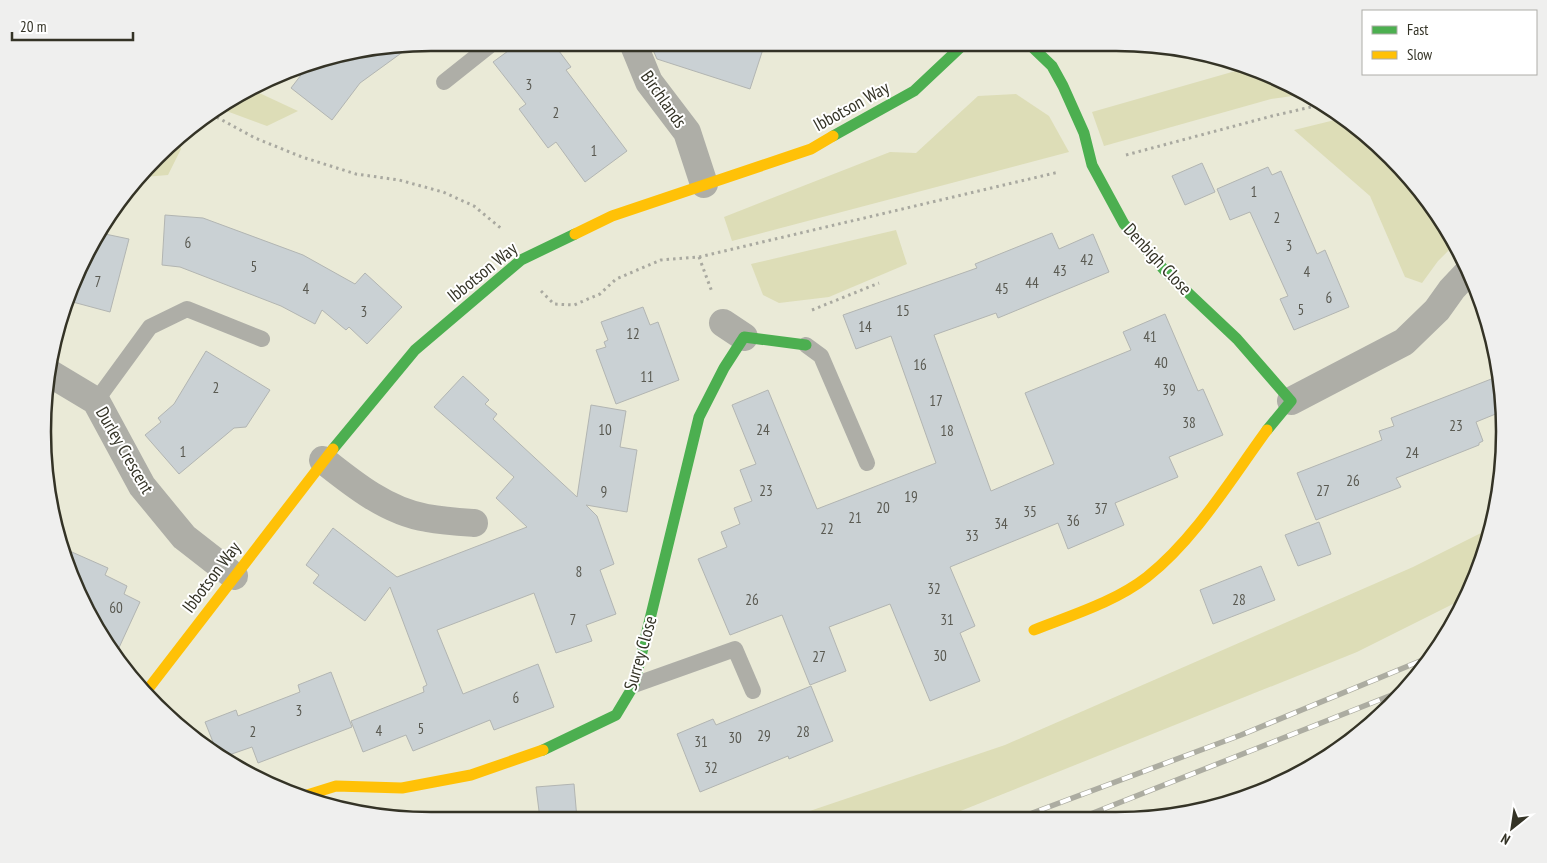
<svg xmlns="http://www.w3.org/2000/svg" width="1547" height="863" font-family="'PT Sans Narrow',sans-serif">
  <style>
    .green { fill: #ddddb7 }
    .building { fill: #cad1d4; stroke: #b2b5b2 }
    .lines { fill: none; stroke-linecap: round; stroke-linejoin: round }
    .path { stroke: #a9a9a0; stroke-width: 3; stroke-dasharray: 2.5 4; stroke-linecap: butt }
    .lane { stroke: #aeaea7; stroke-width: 16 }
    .street { stroke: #aeaea7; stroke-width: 28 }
    .fast { stroke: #4caf50; stroke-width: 11 }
    .slow { stroke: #ffc107; stroke-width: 11 }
    .rail-casing { stroke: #acaca1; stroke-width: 5.5 }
    .rail { stroke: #fff; stroke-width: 4; stroke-dasharray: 11; stroke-linecap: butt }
    .labels { text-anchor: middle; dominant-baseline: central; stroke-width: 4; stroke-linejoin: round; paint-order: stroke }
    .number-label { font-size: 15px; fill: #5a5a52 }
    .street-label { font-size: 18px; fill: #343326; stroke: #fff }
    .rim { fill: none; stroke: #343326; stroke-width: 2.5 }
  </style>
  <rect width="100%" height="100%" fill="#eaead7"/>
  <g class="green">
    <polygon points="1246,68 1307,94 1271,99 1104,146 1092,112"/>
    <polygon points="255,91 298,111 267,126 221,109"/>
    <polygon points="1016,94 1049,116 1069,152 732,241 724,217 890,152 916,153 978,96"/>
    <polygon points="1343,118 1372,139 1424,194 1455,244 1438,261 1422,283 1405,277 1370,196 1294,130"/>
    <polygon points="179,140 181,149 168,175 144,177"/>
    <polygon points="896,230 907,264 829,297 779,303 763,295 751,264"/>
    <polygon points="1491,528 1484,556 1465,598 1357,652 943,818 789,818 1005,745 1413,567"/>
  </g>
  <g class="building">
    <polygon points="519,43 553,43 571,67 566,70 627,151 585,182 556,142 548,148 519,109 526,104 493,62"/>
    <polygon points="650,43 765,43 750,89 657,59"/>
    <polygon points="411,46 360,83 332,120 291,88 311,62"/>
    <polygon points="1202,163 1215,192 1185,205 1172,176"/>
    <polygon points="1268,167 1272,175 1281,171 1317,254 1325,250 1349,307 1294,330 1280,299 1288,296 1250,212 1230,220 1217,189"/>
    <polygon points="165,215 203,218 303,255 355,284 365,273 402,307 367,344 349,327 346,330 322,310 315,324 281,306 180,267 162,265"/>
    <polygon points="1052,233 1059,249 1093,234 1109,272 998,318 996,313 934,335 991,491 1054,464 1025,393 1131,350 1123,332 1165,314 1198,391 1203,389 1223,435 1169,457 1178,477 1115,503 1124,525 1068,549 1058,523 950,567 975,626 960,633 980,681 930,701 890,604 829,627 846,671 810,685 782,615 730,635 698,559 727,547 721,532 740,524 734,508 752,501 740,470 756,464 732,405 768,390 817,509 936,463 891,336 856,349 843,315 977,268 975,264"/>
    <polygon points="105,234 129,239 110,312 69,301 96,241"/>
    <polygon points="643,307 650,325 658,322 679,380 616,404 596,350 606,347 604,342 608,340 601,322"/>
    <polygon points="206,351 270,390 246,427 234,428 179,474 145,435 161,422 158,418 174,404"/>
    <polygon points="463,376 489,400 485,404 497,414 493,419 577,497 591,405 626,411 620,447 637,450 627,512 586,505 597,516 614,564 600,570 616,614 586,625 592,641 556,653 534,593 437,630 463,694 538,664 554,707 494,730 490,720 413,751 406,735 363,752 351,721 424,692 423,687 427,685 390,587 365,621 313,583 319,575 306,565 333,528 397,577 527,527 496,498 514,477 434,407"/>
    <polygon points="1499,376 1503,411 1476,422 1483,441 1479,443 1479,445 1396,478 1401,487 1316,520 1297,473 1382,440 1379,431 1394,426 1391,418"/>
    <polygon points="1319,522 1331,554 1298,566 1285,535"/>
    <polygon points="65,549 108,568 105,575 127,586 124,594 140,602 117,652 72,581"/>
    <polygon points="1261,566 1275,600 1213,624 1200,590"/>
    <polygon points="331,672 352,727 258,763 252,747 223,757 217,752 205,722 236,710 238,716 300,692 298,685"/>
    <polygon points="811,686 833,741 789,759 788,756 700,792 677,734 713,719 716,725"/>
    <polygon points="574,784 577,819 540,819 536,787"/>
  </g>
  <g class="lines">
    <g class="path">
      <polyline points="211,114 255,138 302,157 356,174 399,180 443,192 474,206 503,230"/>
      <polyline points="1126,155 1272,116 1324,104"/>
      <polyline points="699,257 712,292"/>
      <polyline points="541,291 554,304 574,305 600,294 616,279 661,260 699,257 1059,172"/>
      <polyline points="812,310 879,283"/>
    </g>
    <g class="lane">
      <polyline points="444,82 493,43"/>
      <polyline points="806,345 821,356 867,463"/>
      <polyline points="96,401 150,327 187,309 262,339"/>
      <polyline points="634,685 735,649 753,691"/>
    </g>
    <g class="street">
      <polyline points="633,43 649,82 687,132 704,184"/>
      <polyline points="723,323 744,337"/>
      <polyline points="51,374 96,401 142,486 184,537 234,576"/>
      <polyline points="1291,401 1404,342 1437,310 1452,289 1469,271"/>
      <path d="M 323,460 C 353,484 388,512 427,518 C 443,521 459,522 474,523"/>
    </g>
    <g class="fast">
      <polyline points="1028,43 1052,66 1063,86 1084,133 1092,165 1124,224 1166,272 1237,339 1291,401 1267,430"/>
      <polyline points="833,136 914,91 965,43"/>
      <polyline points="333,449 415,350 521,260 575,234"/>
      <polyline points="543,750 616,715 634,685 699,417 724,368 744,337 806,345"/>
    </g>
    <g class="slow">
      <polyline points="575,234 612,216 811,149 833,136"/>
      <path d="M 1034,630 C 1072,615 1115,602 1147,577 C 1196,538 1231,479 1267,430"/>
      <polyline points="145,693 333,449"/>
      <polyline points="304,796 336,786 402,788 471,775 543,750"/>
    </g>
    <defs>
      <g id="rail">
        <polyline points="1083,817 1407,689"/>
        <polyline points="1019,818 1241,735 1430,657"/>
      </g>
    </defs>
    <use href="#rail" class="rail-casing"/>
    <use href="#rail" class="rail"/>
  </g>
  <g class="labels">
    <g class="number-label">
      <text x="529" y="84">3</text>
      <text x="556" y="112">2</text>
      <text x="594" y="150">1</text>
      <text x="1254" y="191">1</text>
      <text x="1277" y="217">2</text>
      <text x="188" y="242">6</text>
      <text x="1289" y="245">3</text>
      <text x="1087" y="259">42</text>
      <text x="254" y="266">5</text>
      <text x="1060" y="270">43</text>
      <text x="1307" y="271">4</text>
      <text x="98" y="281">7</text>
      <text x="1032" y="282">44</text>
      <text x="306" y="288">4</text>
      <text x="1002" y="288">45</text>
      <text x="1329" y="297">6</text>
      <text x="1301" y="309">5</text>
      <text x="903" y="310">15</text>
      <text x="364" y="311">3</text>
      <text x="865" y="326">14</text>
      <text x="633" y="333">12</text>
      <text x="1150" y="336">41</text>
      <text x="1161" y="362">40</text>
      <text x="920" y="364">16</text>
      <text x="647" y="376">11</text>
      <text x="216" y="387">2</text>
      <text x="1169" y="389">39</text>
      <text x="936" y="400">17</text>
      <text x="1189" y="422">38</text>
      <text x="1456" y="425">23</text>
      <text x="605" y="429">10</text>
      <text x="763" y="429">24</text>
      <text x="947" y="430">18</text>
      <text x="183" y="451">1</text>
      <text x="1412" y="452">24</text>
      <text x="1353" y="480">26</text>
      <text x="766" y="490">23</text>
      <text x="1323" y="490">27</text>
      <text x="604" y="491">9</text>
      <text x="911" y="496">19</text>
      <text x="883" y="507">20</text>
      <text x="1101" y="508">37</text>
      <text x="1030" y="511">35</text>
      <text x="855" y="517">21</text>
      <text x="1073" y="520">36</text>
      <text x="1001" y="523">34</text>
      <text x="827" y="528">22</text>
      <text x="972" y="535">33</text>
      <text x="579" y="571">8</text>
      <text x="934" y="588">32</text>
      <text x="752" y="599">26</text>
      <text x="1239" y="599">28</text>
      <text x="116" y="607">60</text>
      <text x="573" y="619">7</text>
      <text x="947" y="619">31</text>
      <text x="940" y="655">30</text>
      <text x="819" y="656">27</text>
      <text x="516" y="697">6</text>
      <text x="299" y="710">3</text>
      <text x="421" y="728">5</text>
      <text x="379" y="730">4</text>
      <text x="253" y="731">2</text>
      <text x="803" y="731">28</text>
      <text x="764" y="735">29</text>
      <text x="735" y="737">30</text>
      <text x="701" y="741">31</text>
      <text x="711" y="767">32</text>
    </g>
    <g class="street-label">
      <text transform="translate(664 99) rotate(55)">Birchlands</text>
      <text transform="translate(851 106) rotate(-29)">Ibbotson Way</text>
      <text transform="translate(1158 259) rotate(47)">Denbigh Close</text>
      <text transform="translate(482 272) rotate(-39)">Ibbotson Way</text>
      <text transform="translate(125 450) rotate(60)">Durley Crescent</text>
      <text transform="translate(211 577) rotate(-53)">Ibbotson Way</text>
      <text transform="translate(640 653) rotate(-74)">Surrey Close</text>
    </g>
  </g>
  <path d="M0 0H1547V863H0ZM431 51H1116A380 380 0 0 1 1496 431V432A380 380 0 0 1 1116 812H431A380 380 0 0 1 51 432V431A380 380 0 0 1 431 51Z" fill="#efefee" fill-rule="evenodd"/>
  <path class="rim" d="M431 51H1116A380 380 0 0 1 1496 431V432A380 380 0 0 1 1116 812H431A380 380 0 0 1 51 432V431A380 380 0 0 1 431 51Z"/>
  <rect x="1362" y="10" width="175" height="65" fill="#ffffff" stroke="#aeada8"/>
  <rect x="1372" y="26" width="25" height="8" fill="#4caf50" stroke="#aeada8"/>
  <text x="1407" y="35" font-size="15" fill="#343326">Fast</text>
  <rect x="1372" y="51" width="25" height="8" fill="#ffc107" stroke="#aeada8"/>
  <text x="1407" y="60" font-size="15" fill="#343326">Slow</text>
  <g transform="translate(1512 828) rotate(210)" stroke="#ffffff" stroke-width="4" paint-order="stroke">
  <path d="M0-4L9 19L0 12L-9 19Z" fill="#343326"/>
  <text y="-8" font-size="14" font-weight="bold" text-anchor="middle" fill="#343326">N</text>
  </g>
  <path d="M12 32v8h121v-8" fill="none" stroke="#343326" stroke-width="2.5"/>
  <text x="20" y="32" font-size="15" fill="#343326" stroke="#ffffff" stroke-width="4" paint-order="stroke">20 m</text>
</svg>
